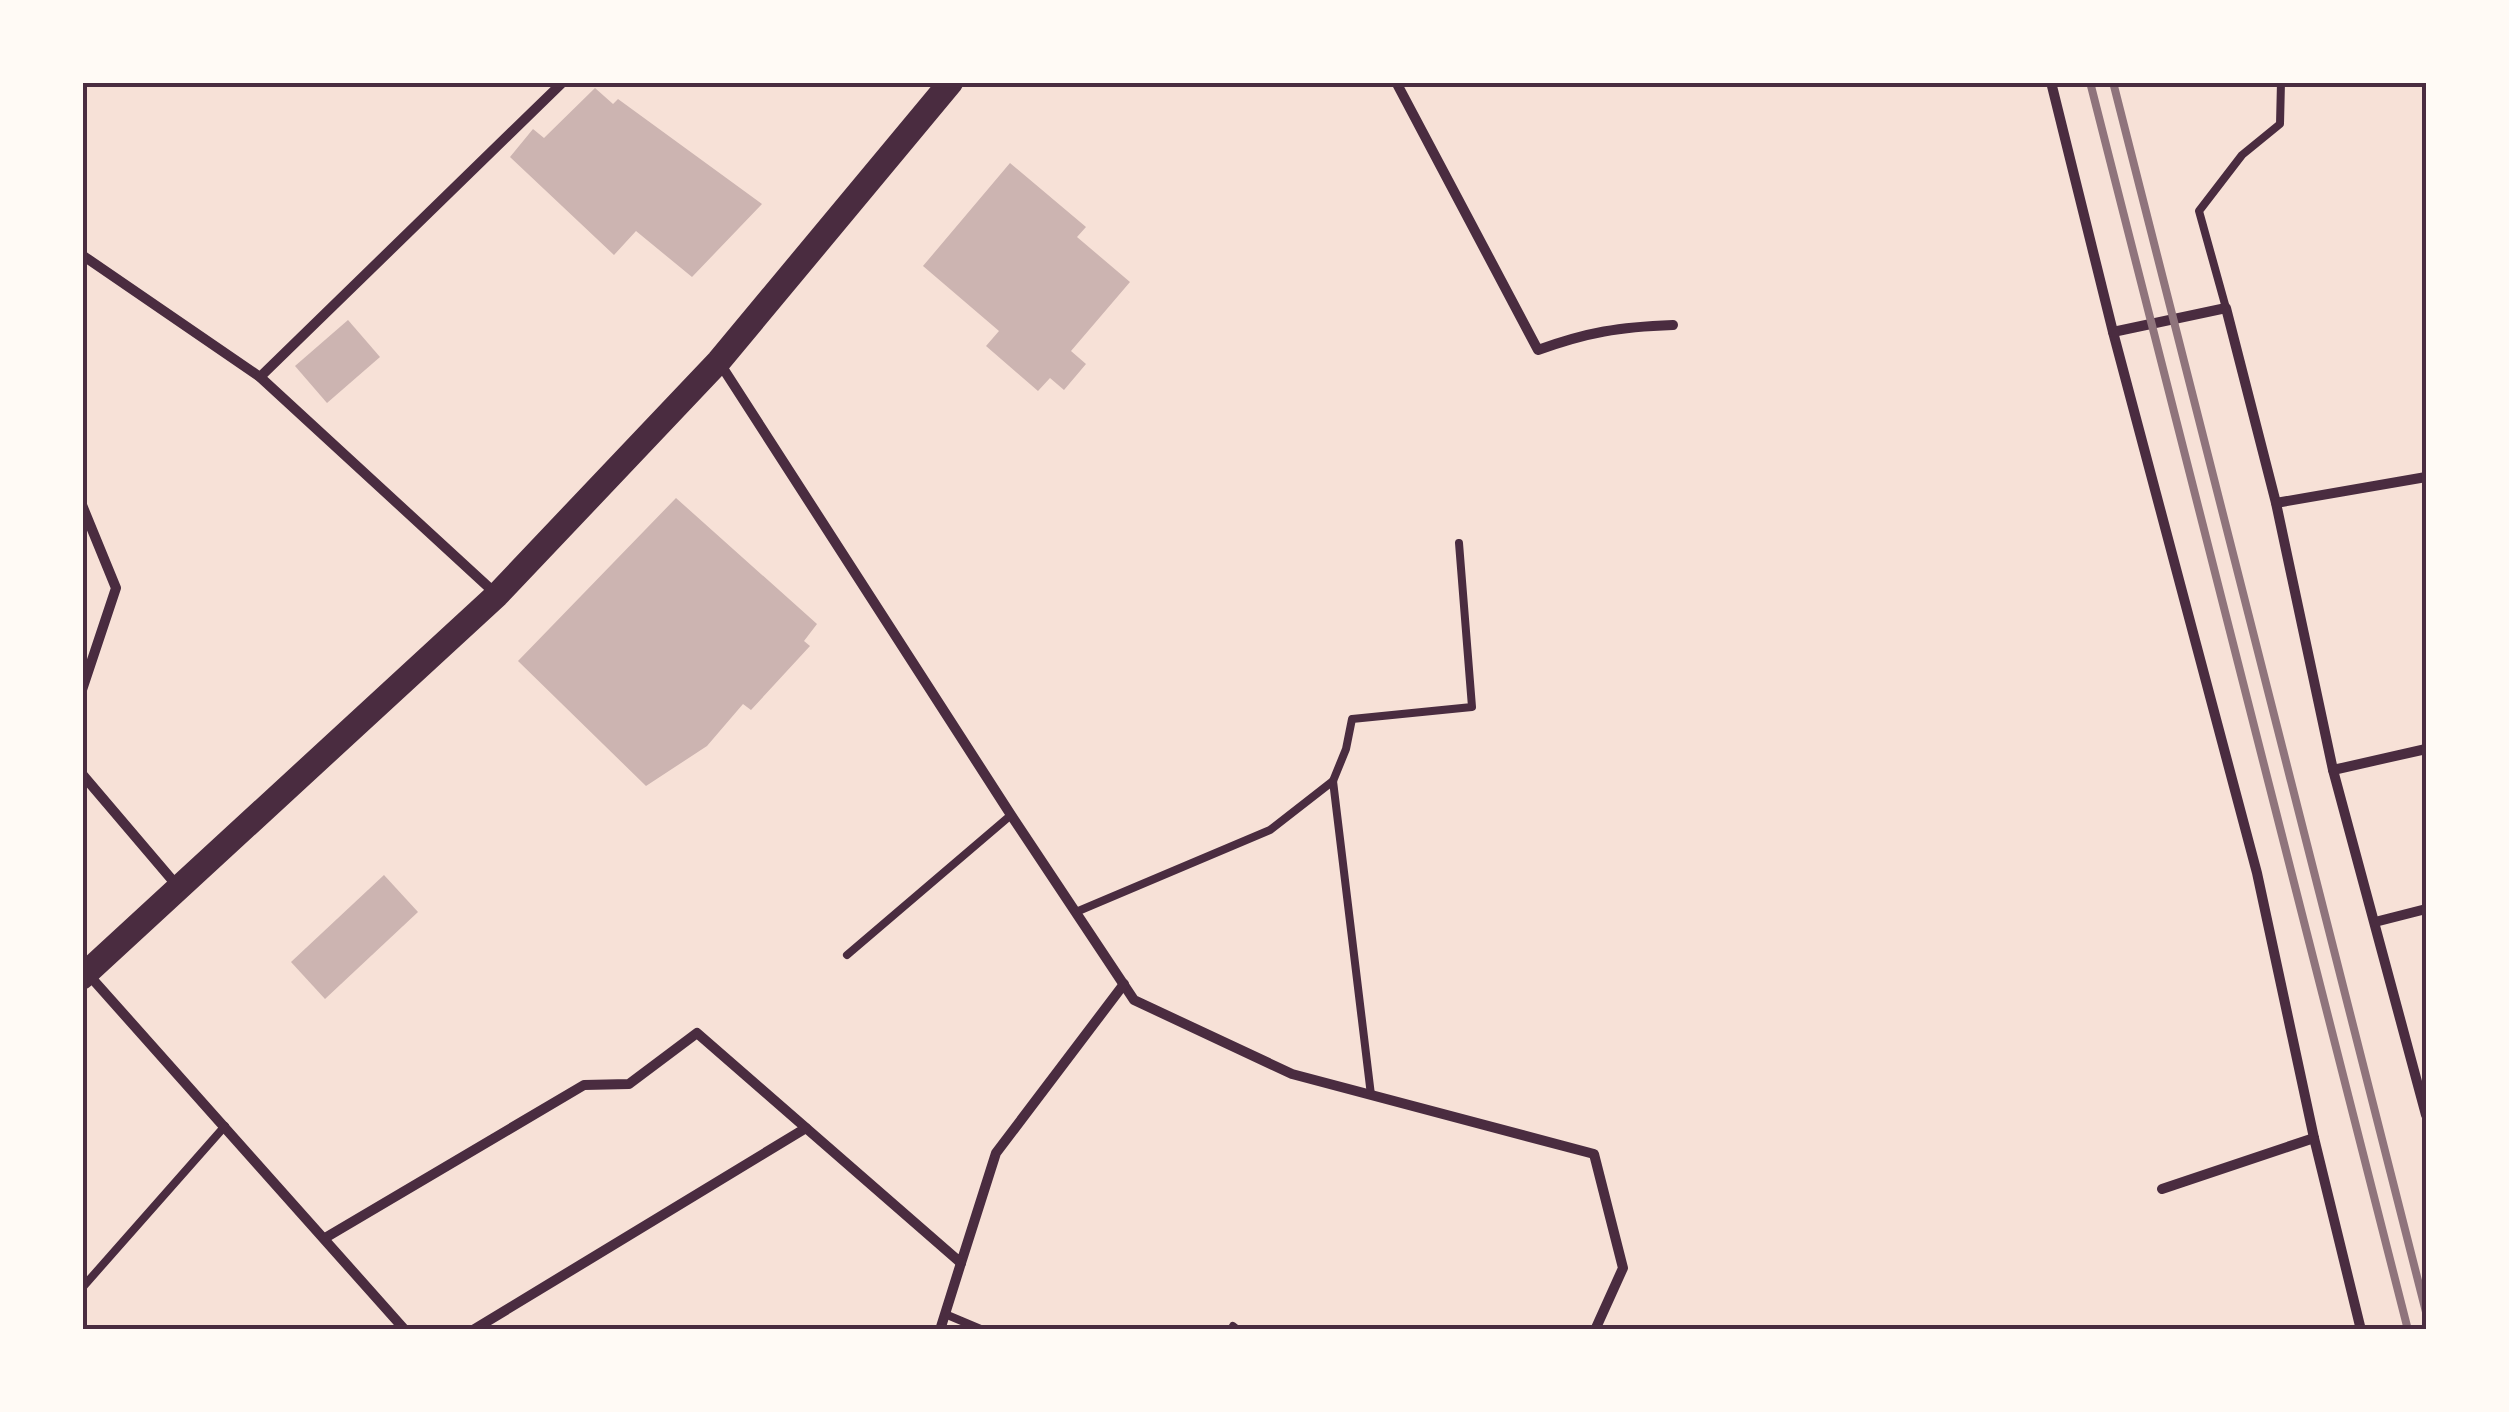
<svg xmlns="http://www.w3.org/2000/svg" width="2509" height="1412" font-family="Manrope,sans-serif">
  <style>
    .building { fill: #ccb4b1 }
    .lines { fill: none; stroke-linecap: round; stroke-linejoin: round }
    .service { stroke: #4a2c40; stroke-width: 8 }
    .minor { stroke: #4a2c40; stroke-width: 10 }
    .primary { stroke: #4a2c40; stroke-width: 25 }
    .rail { stroke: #8f747c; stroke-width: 8 }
    .neatline { fill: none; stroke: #4a2c40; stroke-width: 4 }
  </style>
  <rect width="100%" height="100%" fill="#f7e1d7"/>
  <g class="building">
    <polygon points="595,88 613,104 618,99 762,204 692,277 636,231 614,255 510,157 533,129 544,138"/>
    <polygon points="1010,163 1086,227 1077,237 1130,282 1071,351 1086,364 1064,390 1050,378 1038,391 986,346 999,331 923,266"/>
    <polygon points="348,320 380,357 327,403 295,366"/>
    <polygon points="676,498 817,624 804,641 810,646 751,710 743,704 707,746 646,786 518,661"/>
    <polygon points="384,875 418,912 325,999 291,962"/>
  </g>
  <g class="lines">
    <g class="service">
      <polyline points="2226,308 2199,211 2242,155 2280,124 2281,82"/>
      <polyline points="1076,912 1270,830 1333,781"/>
      <polyline points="847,955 1011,815"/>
      <polyline points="1371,1095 1333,781 1346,749 1352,719 1472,707 1459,543"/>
      <polyline points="82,1288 225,1126"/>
      <polyline points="945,1314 983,1330"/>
      <polyline points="1231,1330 1233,1326 1238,1330"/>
    </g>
    <g class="minor">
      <path d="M 1396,82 L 1538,350 C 1588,332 1619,327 1673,325"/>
      <polyline points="2051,82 2113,332 2257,873 2314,1138 2361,1330"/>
      <polyline points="82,255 260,377 496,594"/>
      <polyline points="2113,332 2226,308 2276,503 2333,770 2426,1115"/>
      <polyline points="719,362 1011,815 1134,1000 1292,1074 1594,1154 1623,1268 1595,1330"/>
      <polyline points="260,377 563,82"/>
      <polyline points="2276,503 2426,477"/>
      <polyline points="82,505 116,588 82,690"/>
      <polyline points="2333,770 2426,749"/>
      <polyline points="82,774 179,888"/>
      <polyline points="2375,922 2426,909"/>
      <polyline points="88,974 405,1330"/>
      <polyline points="2162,1189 2314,1138"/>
      <polyline points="325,1238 584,1085 629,1084 697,1033 961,1263 996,1153 1124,984"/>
      <polyline points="473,1330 806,1128"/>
      <polyline points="940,1330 961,1263"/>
    </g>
    <polyline class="primary" points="82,977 497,595 719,361 951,82"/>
    <g class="rail">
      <polyline points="2090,82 2408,1330"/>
      <polyline points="2113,82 2426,1312"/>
    </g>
  </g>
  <rect width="2509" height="1412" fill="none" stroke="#fffaf5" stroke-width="170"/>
  <rect x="85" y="85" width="2339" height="1242" class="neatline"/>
</svg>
